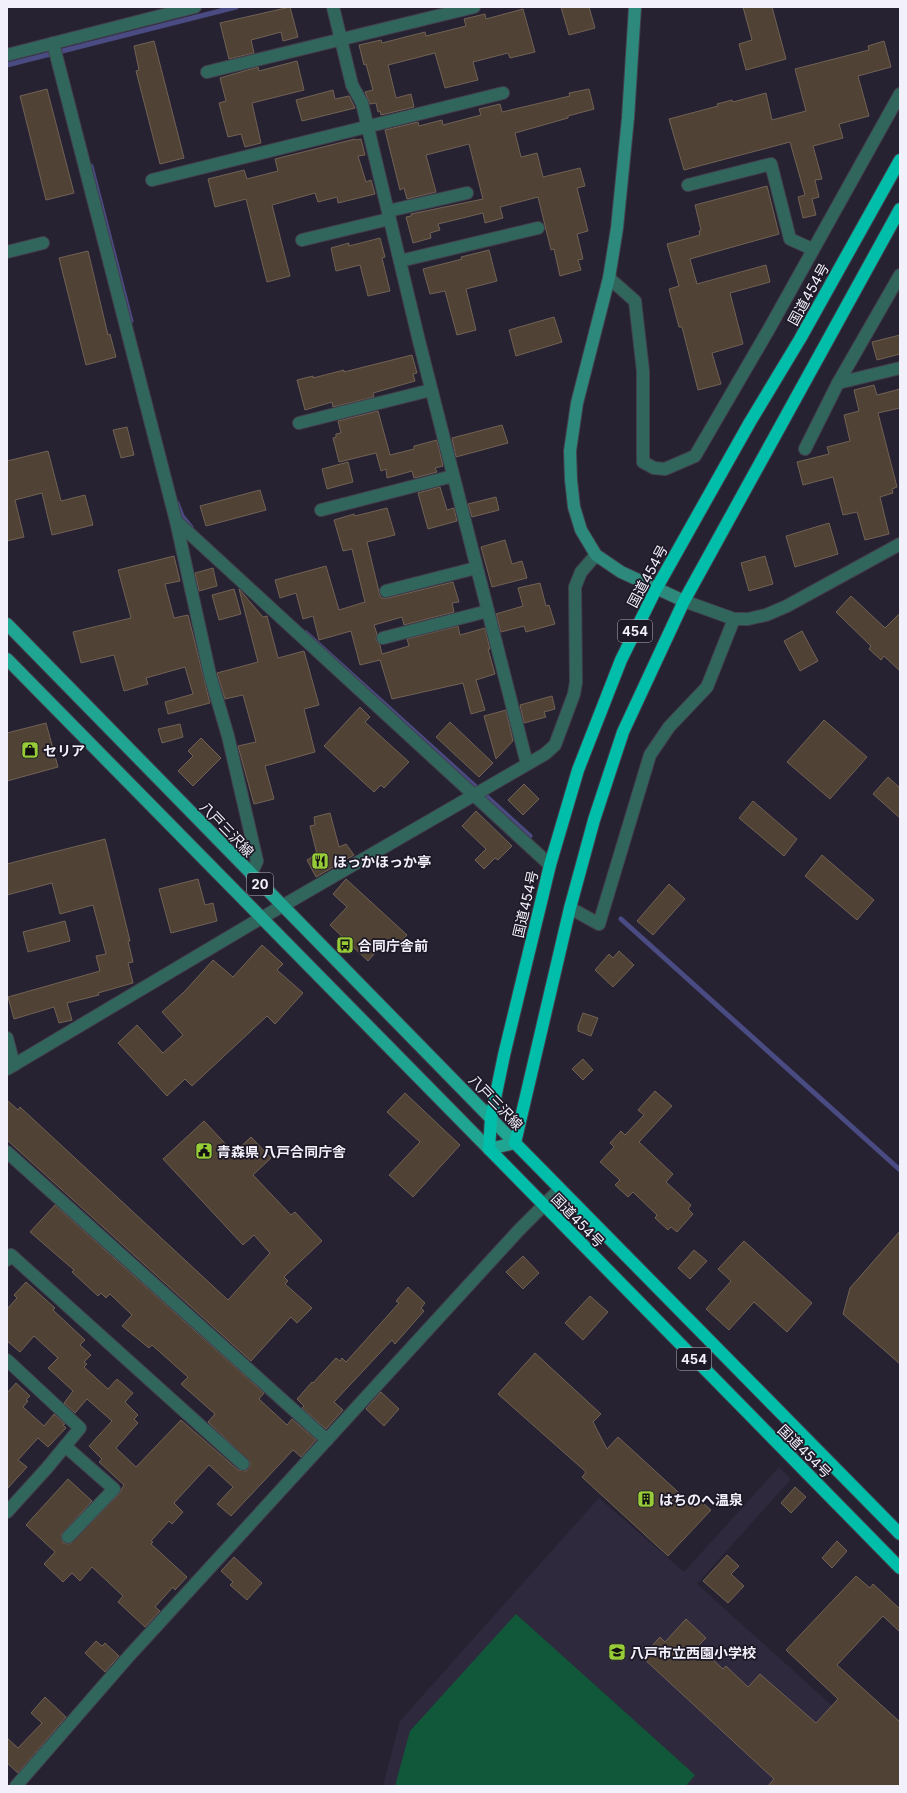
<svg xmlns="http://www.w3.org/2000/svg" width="907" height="1793" font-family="Inter,'Noto Sans JP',sans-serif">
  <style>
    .built { fill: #2f293e }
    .green { fill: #105839 }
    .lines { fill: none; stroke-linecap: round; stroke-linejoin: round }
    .stream { stroke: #494b82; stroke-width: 5 }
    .building { fill: #504235; stroke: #716255 }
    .street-casing { stroke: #433f4d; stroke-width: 14 }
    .secondary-casing { stroke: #433f4d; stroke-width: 14 }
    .primary-casing { stroke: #433f4d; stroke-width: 14 }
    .highway-casing { stroke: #433f4d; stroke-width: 14 }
    .street { stroke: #31665d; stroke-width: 12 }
    .secondary { stroke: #2d897b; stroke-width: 12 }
    .primary { stroke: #21a593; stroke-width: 12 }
    .highway { stroke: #00bea9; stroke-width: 12 }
    .labels { text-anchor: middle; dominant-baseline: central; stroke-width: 3.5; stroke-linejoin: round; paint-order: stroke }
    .shield { fill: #1e1927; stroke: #b2b0bb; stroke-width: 1 }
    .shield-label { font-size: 13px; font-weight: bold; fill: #f2f0fa }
    .street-label { font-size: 14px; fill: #f2f0fa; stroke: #1e1927 }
    .poi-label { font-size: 14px; font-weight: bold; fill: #f2f0fa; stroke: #1e1927; text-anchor: start }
  </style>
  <rect width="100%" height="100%" fill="#272231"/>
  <polygon class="built" points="779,1467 791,1479 697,1584 900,1767 884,1786 383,1786 400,1721 599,1498 684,1572"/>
  <polygon class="green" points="516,1614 695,1775 686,1786 395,1786 410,1731"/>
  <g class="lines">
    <g class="stream">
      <polyline points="7,65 236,7"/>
      <polyline points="91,166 131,321"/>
      <polyline points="177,503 182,516 191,527"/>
      <polyline points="306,633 530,836"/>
      <polyline points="621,919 900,1170"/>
    </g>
  </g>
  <g class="building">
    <polygon points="290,7 298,37 283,41 281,32 251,40 254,53 229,59 220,23"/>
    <polygon points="561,7 589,7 595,28 569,35"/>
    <polygon points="743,7 772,7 786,59 746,70 739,44 752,40"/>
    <polygon points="523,9 535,52 510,58 508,53 473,62 478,80 445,88 435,53 388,65 396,98 411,94 414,107 381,115 380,111 378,112 376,103 370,104 365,92 373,90 366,64 364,65 359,45 381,40 382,43 425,32 426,36 466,26 464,19 485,14 486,19"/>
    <polygon points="154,41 184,158 160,164 136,71 139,70 134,46"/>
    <polygon points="884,41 891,67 858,76 869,116 839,124 843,138 813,146 822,179 815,180 819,197 812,199 816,215 803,218 798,197 805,195 790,142 684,170 669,119 718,106 717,104 732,100 733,102 766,93 772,120 806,111 795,69 869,50 868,46"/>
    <polygon points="297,61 304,90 252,103 261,143 245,147 241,134 228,137 219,103 226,101 220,78 258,67 259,71"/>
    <polygon points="47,89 74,193 46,200 20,96"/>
    <polygon points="589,89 594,109 568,116 568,118 515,133 521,157 537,153 543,177 580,168 585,186 577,188 588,231 577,234 583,259 578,260 581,270 560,276 554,249 551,250 538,197 500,207 503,218 485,223 483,213 438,224 440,230 430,233 431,238 413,243 406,217 411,216 411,214 483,199 469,144 426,155 436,192 407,199 404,188 400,190 385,130 418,122 419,126 442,120 443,125 481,115 479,109 500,104 502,112 570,96 569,93"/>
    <polygon points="333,90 335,99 349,96 355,108 302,121 296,100"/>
    <polygon points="355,139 356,140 361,139 365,155 358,156 366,182 371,180 375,194 338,203 337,197 318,202 315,193 272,205 290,276 267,282 246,199 215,207 208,179 244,170 247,179 278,171 275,159"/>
    <polygon points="767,186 779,234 690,259 697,284 766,265 770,282 730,293 743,344 712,353 721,384 698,390 682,327 679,327 669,289 679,286 667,244 700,235 699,231 701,230 695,205"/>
    <polygon points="380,238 385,257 382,258 390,291 368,296 360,265 336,271 331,248 349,243 349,246"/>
    <polygon points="489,250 497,281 466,289 476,330 457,335 445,291 430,294 423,269 462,259 461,257"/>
    <polygon points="88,251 108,335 110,334 116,357 86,365 59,258"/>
    <polygon points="554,317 562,342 516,356 509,330"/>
    <polygon points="900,335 900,354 877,360 872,342"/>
    <polygon points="412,355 417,373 413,374 415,381 373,393 374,397 333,407 332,402 305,410 297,380 313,376 313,378 344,370 344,372"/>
    <polygon points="874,385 877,395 900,389 900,408 878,413 897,487 892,489 893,493 880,497 889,534 865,540 857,512 843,515 833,477 803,485 797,462 829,454 827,447 850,441 844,415 859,411 854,390"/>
    <polygon points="378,411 390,455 414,449 414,446 437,440 443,466 435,468 437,472 414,478 412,471 387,478 386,469 381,471 376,453 339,462 333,438 336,437 336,434 341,433 338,421"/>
    <polygon points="502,425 508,443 456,457 452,438"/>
    <polygon points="127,427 134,455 121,458 113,430"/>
    <polygon points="48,451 61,501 85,495 93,525 52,535 42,493 15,500 24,537 7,541 7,461"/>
    <polygon points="348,462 353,482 327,489 322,469"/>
    <polygon points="440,487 447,510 454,508 457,521 428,529 418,493"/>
    <polygon points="260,490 266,510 206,526 200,506"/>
    <polygon points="496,497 499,510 472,517 468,504"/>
    <polygon points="387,508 395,535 367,542 380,596 382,598 388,598 453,582 459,602 452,603 454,612 404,625 402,617 374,625 377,634 376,640 380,645 382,654 409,646 407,639 458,626 460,635 485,628 490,649 488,649 495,674 476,680 485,710 471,714 463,683 392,699 380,660 360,665 351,631 319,640 313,616 303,619 296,593 280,598 275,580 326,566 339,610 365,602 352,549 343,551 334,520 354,514 355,516"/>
    <polygon points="829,523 838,554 795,567 786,536"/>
    <polygon points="505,540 512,564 522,561 527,578 492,587 481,547"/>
    <polygon points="174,556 180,581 165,584 174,618 188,615 210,703 168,714 165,702 193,694 185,667 146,678 148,684 124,691 114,655 81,663 73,632 131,618 118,570"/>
    <polygon points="765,556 773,584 749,591 741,563"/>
    <polygon points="213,568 217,586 199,591 195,573"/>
    <polygon points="540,583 546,606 549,605 555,624 526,632 524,626 501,632 496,614 523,606 518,588"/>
    <polygon points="234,589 241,614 219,620 212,595"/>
    <polygon points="239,589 263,617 267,616 278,658 304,651 319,705 304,709 315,752 265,766 274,799 254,804 238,746 256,742 243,695 225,699 217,673 258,662"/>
    <polygon points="851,596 885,628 900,613 900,671 884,656 881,660 869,649 871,646 836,612"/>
    <polygon points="802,631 818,661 800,671 784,641"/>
    <polygon points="552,696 555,709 544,712 546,717 524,723 520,705"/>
    <polygon points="360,707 370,717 365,722 409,762 384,788 381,785 374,792 324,746"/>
    <polygon points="506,710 513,741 496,759 484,716"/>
    <polygon points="824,720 867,757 830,799 787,762"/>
    <polygon points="450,722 493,763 479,777 436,737"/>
    <polygon points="46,723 58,767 7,781 7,733"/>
    <polygon points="180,724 183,737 162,743 158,729"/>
    <polygon points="201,738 221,758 193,786 178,771 193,756 188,751"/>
    <polygon points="888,777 900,788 900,818 873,794"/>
    <polygon points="524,784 539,799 523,815 508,800"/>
    <polygon points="753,801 797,839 784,856 739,818"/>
    <polygon points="476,811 512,846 498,860 495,858 484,869 475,860 486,849 462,826"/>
    <polygon points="330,813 339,847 346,844 354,855 316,877 307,860 317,854 310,826 315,825 314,817"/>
    <polygon points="105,839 130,941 128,941 133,962 128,963 133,983 98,993 99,995 67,1003 72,1020 59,1023 54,1007 14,1019 8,997 100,971 96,956 106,954 93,905 60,914 52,883 7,895 7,864"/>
    <polygon points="822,855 874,900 857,920 805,876"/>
    <polygon points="198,879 205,905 213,903 217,921 171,933 159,889"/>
    <polygon points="346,879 407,935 393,951 384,943 368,961 330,925 347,907 333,894"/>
    <polygon points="669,884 685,899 653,935 637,921"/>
    <polygon points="65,921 70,941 28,952 23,932"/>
    <polygon points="262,945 283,964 277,970 303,993 275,1024 267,1016 192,1086 185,1079 167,1096 118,1043 137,1025 163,1053 183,1035 162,1012 185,991 213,960 233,977"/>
    <polygon points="619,951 634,965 613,987 595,970 609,954 613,958"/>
    <polygon points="583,1013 598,1018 591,1036 578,1031 578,1026"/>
    <polygon points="583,1059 593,1070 583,1080 572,1069"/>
    <polygon points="655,1091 672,1106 639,1142 673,1174 666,1182 691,1205 688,1209 693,1214 677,1232 671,1227 668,1230 655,1218 657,1215 633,1192 628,1197 615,1185 620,1180 600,1162 614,1147 610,1143 621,1131 625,1135 644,1115 638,1110"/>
    <polygon points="405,1093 460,1145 413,1197 389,1175 420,1142 387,1112"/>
    <polygon points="7,1100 18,1110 20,1107 228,1300 270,1253 254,1235 243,1245 163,1159 204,1121 234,1153 251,1137 271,1158 253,1175 291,1215 295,1212 322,1241 284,1277 288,1281 285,1284 312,1308 297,1323 291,1317 251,1361 7,1140"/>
    <polygon points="55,1205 264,1393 259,1399 287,1425 292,1419 316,1440 301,1457 293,1450 231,1516 217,1504 233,1487 209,1465 174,1503 183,1512 172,1524 169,1521 151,1541 153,1542 151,1544 187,1577 175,1590 173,1587 155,1607 160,1611 145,1627 118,1602 123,1596 92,1567 80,1581 72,1573 63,1582 44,1564 55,1552 26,1525 68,1479 92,1501 61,1535 63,1543 70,1544 119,1494 124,1485 99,1462 102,1459 89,1446 112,1421 87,1399 75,1413 64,1403 73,1391 48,1368 58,1358 34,1336 20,1352 7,1341 7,1309 17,1298 14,1295 26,1282 55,1308 53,1310 85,1340 80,1345 91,1355 84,1362 87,1364 84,1367 108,1389 117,1379 133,1393 125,1402 138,1415 134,1419 138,1423 116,1448 136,1467 181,1420 238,1470 246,1471 250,1466 250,1462 208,1422 215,1414 181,1384 188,1377 152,1345 149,1348 122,1326 132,1315 110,1294 106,1298 101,1293 98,1296 72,1272 74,1270 30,1232"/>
    <polygon points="900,1231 900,1364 843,1314 850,1288"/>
    <polygon points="744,1241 812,1303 787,1332 754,1302 729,1330 706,1309 731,1281 718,1269"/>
    <polygon points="694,1250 707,1261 690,1279 678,1268"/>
    <polygon points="523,1256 539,1273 523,1289 506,1272"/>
    <polygon points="408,1287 425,1303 421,1308 424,1311 395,1344 392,1340 334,1402 343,1410 326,1429 302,1408 304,1406 297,1399 312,1382 313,1383 336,1358 340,1361 342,1358 346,1362 399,1303 396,1301"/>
    <polygon points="590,1296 608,1312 583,1340 565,1323"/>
    <polygon points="535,1353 601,1414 593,1422 607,1449 618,1437 689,1502 695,1496 711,1510 668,1556 582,1477 586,1472 498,1394"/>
    <polygon points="16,1383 30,1396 26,1400 28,1401 23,1407 44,1426 54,1414 65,1424 63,1425 66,1428 48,1447 38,1438 18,1460 27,1467 7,1489 7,1393"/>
    <polygon points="381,1392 399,1409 384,1426 366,1409"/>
    <polygon points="795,1487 806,1497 791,1513 781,1503"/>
    <polygon points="837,1541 847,1551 832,1568 822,1558"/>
    <polygon points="727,1555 739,1566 731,1574 744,1586 728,1603 703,1581"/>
    <polygon points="234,1557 262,1583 247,1600 230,1585 233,1582 221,1571"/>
    <polygon points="856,1576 870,1588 873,1584 900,1609 900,1632 883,1616 837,1665 900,1722 900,1786 768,1786 774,1779 642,1657 660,1637 665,1642 686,1619 706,1638 698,1646 723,1669 726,1666 748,1687 760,1674 816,1723 838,1699 786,1650"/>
    <polygon points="96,1641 102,1646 105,1643 119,1656 105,1672 85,1653"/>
    <polygon points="45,1697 66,1717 18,1773 7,1763 7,1738 18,1748 42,1723 31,1713"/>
  </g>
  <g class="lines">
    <defs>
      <g id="street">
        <polyline points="333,7 352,85 362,103 419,341 527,764"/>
        <polyline points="53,43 176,521 550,865"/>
        <polyline points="7,55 195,7"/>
        <polyline points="207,72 474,7"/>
        <polyline points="152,180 503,93"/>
        <polyline points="688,185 771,164 790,239 812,249"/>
        <polyline points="388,211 467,193"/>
        <polyline points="302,240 389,219"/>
        <polyline points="7,252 43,243"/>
        <polyline points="400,261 538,228"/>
        <polyline points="609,278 635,301 643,371 643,462 654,468 665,469 695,456 769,329 900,94"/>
        <polyline points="838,383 900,368"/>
        <polyline points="299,423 431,390"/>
        <polyline points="805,449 838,383 900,275"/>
        <polyline points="321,510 453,476"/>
        <polyline points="176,521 210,675 228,736 257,861 251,874"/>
        <polyline points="386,591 476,568"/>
        <polyline points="684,601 734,619 748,619 766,615 787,606 900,544"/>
        <polyline points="383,638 488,611"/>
        <polyline points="570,908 599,924 650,755 669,727 707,687 734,619"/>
        <polyline points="7,1038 14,1065"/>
        <polyline points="7,1069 251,924 545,754 555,745 574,694 576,682 575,587 581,572 596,555"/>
        <polyline points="7,1152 327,1440"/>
        <polyline points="7,1260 11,1255 243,1464"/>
        <polyline points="7,1360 80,1428 47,1468 7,1512"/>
        <polyline points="65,1446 114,1489 68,1537"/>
        <polyline points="16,1786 129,1656 519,1230 560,1189"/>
      </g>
      <polyline id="secondary" points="635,7 628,118 617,228 609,278 577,403 570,451 571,480 574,507 581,530 596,555 621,572 684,601"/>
      <g id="primary">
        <polyline points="7,624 515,1143"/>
        <polyline points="7,659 489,1149 515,1143"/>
      </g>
      <g id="highway">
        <polyline points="900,160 800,339 750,422 656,589 621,660 578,770 550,865 504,1055 491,1118 489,1149 900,1568"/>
        <polyline points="900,209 684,601 623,732 594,820 570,908 515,1143 900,1534"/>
      </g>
    </defs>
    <use href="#street" class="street-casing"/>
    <use href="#secondary" class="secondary-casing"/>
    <use href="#primary" class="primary-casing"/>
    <use href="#highway" class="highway-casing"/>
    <use href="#street" class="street"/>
    <use href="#secondary" class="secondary"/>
    <use href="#primary" class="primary"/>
    <use href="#highway" class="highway"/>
  </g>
  <defs>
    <symbol id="shop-square" viewBox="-11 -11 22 22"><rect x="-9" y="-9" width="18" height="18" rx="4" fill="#97cc38" stroke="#1e1927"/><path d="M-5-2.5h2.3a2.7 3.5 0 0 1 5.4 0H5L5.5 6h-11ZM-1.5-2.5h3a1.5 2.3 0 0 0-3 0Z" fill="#111"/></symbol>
    <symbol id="restaurant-square" viewBox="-11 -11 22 22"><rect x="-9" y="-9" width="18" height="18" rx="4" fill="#97cc38" stroke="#1e1927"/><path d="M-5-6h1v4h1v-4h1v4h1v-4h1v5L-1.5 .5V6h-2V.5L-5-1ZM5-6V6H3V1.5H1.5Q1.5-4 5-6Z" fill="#111"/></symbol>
    <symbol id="bus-square" viewBox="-11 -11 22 22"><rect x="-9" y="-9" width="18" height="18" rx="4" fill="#97cc38" stroke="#1e1927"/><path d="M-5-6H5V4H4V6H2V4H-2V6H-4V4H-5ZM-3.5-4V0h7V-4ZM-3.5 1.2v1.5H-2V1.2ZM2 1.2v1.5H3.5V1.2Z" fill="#111"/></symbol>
    <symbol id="civic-square" viewBox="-11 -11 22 22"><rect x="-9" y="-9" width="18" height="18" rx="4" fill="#97cc38" stroke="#1e1927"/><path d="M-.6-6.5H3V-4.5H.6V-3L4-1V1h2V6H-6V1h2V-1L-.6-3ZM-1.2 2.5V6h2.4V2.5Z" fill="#111"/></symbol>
    <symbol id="building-square" viewBox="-11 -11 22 22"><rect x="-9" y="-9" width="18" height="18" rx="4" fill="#97cc38" stroke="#1e1927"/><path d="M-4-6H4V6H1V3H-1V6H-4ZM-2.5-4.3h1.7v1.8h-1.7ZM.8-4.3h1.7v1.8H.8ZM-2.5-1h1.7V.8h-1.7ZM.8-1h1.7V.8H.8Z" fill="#111"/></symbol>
    <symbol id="school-square" viewBox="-11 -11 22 22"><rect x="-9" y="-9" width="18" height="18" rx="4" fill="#97cc38" stroke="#1e1927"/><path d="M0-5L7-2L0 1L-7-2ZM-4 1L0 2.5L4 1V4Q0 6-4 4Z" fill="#111"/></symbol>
  </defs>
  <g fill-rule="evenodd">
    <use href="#shop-square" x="20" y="740" width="20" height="20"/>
    <use href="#restaurant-square" x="310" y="851" width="20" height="20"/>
    <use href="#bus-square" x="335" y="935" width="20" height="20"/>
    <use href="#civic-square" x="194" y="1141" width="20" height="20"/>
    <use href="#building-square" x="636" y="1489" width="20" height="20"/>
    <use href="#school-square" x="607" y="1642" width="20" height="20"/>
  </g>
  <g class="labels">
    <g class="shield">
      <rect x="618" y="620" width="34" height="22" rx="3"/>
      <rect x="247" y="873" width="26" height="22" rx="3"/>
      <rect x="677" y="1348" width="34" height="22" rx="3"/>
    </g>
    <g class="shield-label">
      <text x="635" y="631">454</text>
      <text x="260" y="884">20</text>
      <text x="694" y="1359">454</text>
    </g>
    <g class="street-label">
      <text transform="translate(808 294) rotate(-61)">国道454号</text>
      <text transform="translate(647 576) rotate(-62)">国道454号</text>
      <text transform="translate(227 829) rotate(46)">八戸三沢線</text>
      <text transform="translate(525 904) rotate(-77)">国道454号</text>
      <text transform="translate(496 1102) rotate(46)">八戸三沢線</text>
      <text transform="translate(578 1220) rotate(46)">国道454号</text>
      <text transform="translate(805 1451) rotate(45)">国道454号</text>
    </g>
    <g class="poi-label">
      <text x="43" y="750">セリア</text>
      <text x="333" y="861">ほっかほっか亭</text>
      <text x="358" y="945">合同庁舎前</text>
      <text x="217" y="1151">青森県 八戸合同庁舎</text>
      <text x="659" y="1499">はちのへ温泉</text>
      <text x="630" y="1652">八戸市立西園小学校</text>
    </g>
  </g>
  <rect width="907" height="1793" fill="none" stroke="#f2f0fa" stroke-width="16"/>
</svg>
